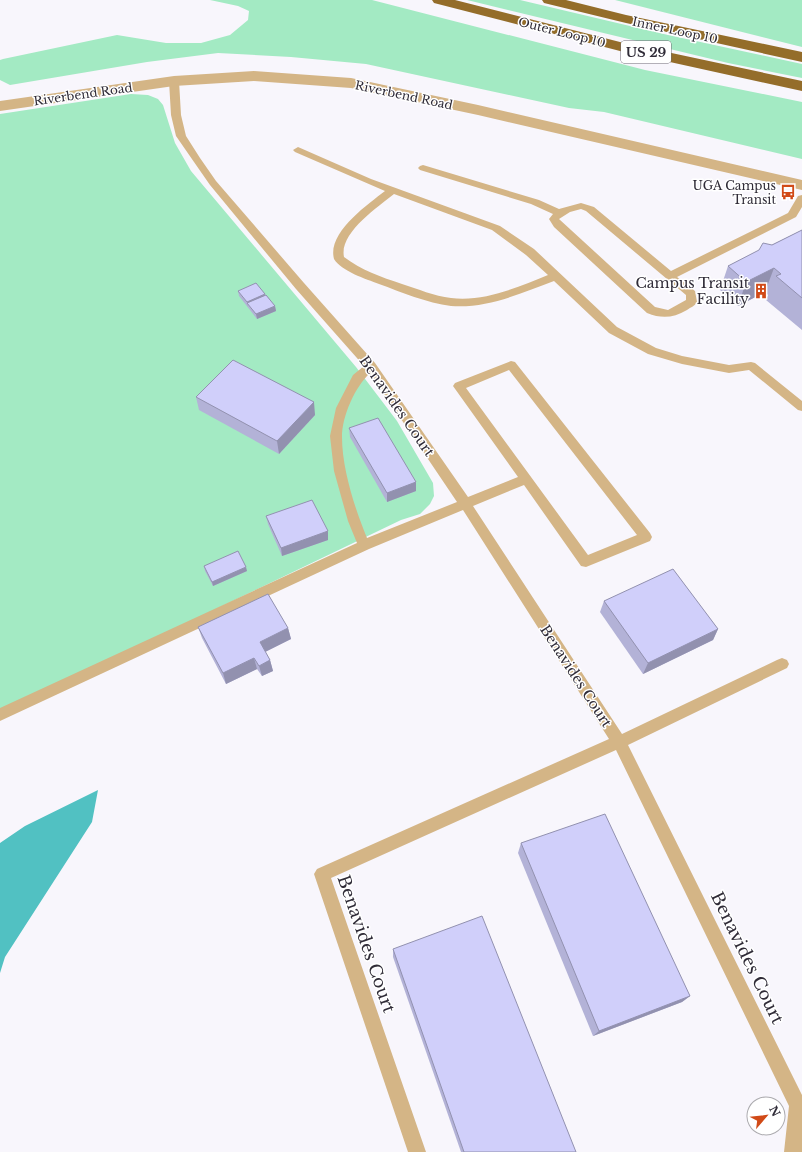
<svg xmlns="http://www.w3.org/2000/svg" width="802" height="1152" font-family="'Libre Baskerville',serif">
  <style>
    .green { fill: #a3eac3 }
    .water { fill: #51c1c2 }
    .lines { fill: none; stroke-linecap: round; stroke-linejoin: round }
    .service { fill: #d4b586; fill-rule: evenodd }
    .tertiary { fill: #d4b586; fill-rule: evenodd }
    .motorway { fill: #946d2a; fill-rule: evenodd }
    .wall { fill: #b3b2d7 }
    .shaded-wall { fill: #9291af }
    .building { fill: #d0cffa; stroke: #9291af }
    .labels { text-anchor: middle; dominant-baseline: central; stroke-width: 3; stroke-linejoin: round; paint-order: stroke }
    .far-street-label { font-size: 12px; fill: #302c38; stroke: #fff }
    .far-poi-label { font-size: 12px; fill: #302c38; stroke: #fff; text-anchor: end }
    .shield { fill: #fff; stroke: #6e6b74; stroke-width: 1 }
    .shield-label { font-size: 13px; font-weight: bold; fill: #302c38 }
    .poi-label { font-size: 14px; fill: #302c38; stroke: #fff; text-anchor: end }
    .street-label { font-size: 14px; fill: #302c38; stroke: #fff }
    .near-street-label { font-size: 17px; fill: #302c38; stroke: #fff }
  </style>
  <rect width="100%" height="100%" fill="#f8f6fc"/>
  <g class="green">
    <polygon points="210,0 372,0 645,70 802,102 802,159 604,112 569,108 366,64 291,57 218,53 147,62 10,85 0,80 0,60 3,59 117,35 166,43 201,43 230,35 248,20 249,11 238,6"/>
    <polygon points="467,0 520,0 668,35 802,64 802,78 728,63"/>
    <polygon points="615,0 802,0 802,47 786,43"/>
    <polygon points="131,94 148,95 158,99 163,105 175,143 191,171 356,367 397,421 433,483 434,496 430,504 420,514 401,520 0,713 0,114"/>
  </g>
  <polygon class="water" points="98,790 92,822 5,957 0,973 0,843 25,826"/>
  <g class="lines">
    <g class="service">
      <path d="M 174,78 L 179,81 L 181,115 L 186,136 L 200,158 L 216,181 L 304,283 L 375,363 L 468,497 L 518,477 L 453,386 L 455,383 L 511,361 L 515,362 L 650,533 L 652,537 L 650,541 L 586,567 L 581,566 L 524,485 L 473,506 L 622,734 L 777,660 L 782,658 L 787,660 L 789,664 L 787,668 L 628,745 L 802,1095 L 802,1152 L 784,1152 L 789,1106 L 616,750 L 331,878 L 426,1152 L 408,1152 L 314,874 L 317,869 L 609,739 L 463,510 L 369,549 L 0,721 L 0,708 L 357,543 L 348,521 L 334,471 L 330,436 L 336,408 L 353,375 L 364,366 L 296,289 L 210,185 L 194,162 L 176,136 L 171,115 L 169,81 ZM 509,370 L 637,535 L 588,555 L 466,388 ZM 370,373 L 457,502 L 367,538 C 355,509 342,469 342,437 C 342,416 355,387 370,373 Z"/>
      <path d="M 298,147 L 371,179 L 500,226 L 534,249 L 617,327 L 656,348 L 682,356 L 729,365 L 751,362 L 755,363 L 802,401 L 802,411 L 798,410 L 749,370 L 729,373 L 682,364 L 648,354 L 609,333 L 554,281 C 522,293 486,309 451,306 C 427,303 401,292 379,284 C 366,279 341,271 334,259 C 327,233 367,205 385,191 L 295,152 L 293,150 ZM 394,194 L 492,230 L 526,255 L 548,275 C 518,287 485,302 451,298 C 434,296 418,289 402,284 C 381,277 361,270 344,257 C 339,233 377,208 394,194 Z"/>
      <path d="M 423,165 L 539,200 L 559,209 L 581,203 L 594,207 L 671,271 L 788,213 L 798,196 L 802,195 L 802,207 L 796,217 L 677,277 L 695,291 L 697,302 C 695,306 691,307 687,310 C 673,318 662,319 647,313 L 554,227 L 549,219 L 553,214 L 531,204 L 420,170 L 418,168 L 420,166 ZM 581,209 L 586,211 L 686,295 L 686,300 L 668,310 L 655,307 L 559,219 L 570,212 Z"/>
    </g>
    <polygon class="tertiary" points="254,71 351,78 478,105 802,180 802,190 478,115 351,88 254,81 174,86 0,111 0,101 174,76"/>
    <g class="motorway">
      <polygon points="432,0 455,0 620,42 802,81 802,91 620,51 434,3"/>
      <polygon points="542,0 566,0 626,15 802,52 802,62 626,23 544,3"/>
    </g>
  </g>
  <g class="wall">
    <polygon points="802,230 802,330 766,300 768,295 765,292 738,306 720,290 728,266"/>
    <polygon points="238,291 266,295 275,306 276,311 257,319 239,296"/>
    <polygon points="196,397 315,415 279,454 199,410"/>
    <polygon points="349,428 416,491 387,502 350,437"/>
    <polygon points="266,516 328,531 328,540 282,556 268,524"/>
    <polygon points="204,566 247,571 213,586 205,571"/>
    <polygon points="604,601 718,629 713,640 643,674 600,612"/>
    <polygon points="198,627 288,628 291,639 265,652 270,660 273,671 262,676 257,669 226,684 202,638"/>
    <polygon points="521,843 690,996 682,1002 593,1036 518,853"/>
    <polygon points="393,949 576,1152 461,1152 393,957"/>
  </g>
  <g class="shaded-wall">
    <polygon points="774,268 765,292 738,306 746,282"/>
    <polygon points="265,294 266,299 247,303 248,307 247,302"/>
    <polygon points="275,306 276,311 257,319 256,314"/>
    <polygon points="314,402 315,415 279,454 277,441"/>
    <polygon points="416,482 416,491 387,502 387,493"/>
    <polygon points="328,531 328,540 282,556 281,548"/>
    <polygon points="246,567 247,571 213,586 212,582"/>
    <polygon points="288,628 291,639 263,653 260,642"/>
    <polygon points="718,629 713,640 643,674 648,663"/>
    <polygon points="254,658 257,669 226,684 223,673"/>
    <polygon points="270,660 273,671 262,676 259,666"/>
    <polygon points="690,996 682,1002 593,1036 599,1031"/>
  </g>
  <g class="building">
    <polygon points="802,230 802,298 776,276 781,274 774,268 746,282 728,266 759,250 763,243 772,245"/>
    <polygon points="256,283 265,294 247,302 238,291"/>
    <polygon points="266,295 275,306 256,314 247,303"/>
    <polygon points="233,360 314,402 277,441 196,397"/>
    <polygon points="378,418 416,482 387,493 349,428"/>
    <polygon points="312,500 328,531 281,548 266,516"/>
    <polygon points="238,551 246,567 212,582 204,566"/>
    <polygon points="673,569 718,629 648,663 604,601"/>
    <polygon points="268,594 288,628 260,642 270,660 259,666 254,658 223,673 198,627"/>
    <polygon points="605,814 690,996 599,1031 521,843"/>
    <polygon points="482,916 576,1152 464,1152 393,949"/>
  </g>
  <defs>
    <symbol id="bus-bare" viewBox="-9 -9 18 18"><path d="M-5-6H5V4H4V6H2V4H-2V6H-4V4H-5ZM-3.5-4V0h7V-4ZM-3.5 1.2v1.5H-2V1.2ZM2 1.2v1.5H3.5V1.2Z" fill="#d14a17" stroke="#fff" stroke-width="2.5" paint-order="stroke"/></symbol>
    <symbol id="building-bare" viewBox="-9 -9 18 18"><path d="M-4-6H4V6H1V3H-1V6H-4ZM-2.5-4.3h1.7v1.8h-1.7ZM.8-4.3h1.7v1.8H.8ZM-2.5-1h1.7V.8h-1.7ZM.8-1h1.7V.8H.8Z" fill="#d14a17" stroke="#fff" stroke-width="2.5" paint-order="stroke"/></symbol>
  </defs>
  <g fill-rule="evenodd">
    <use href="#bus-bare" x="777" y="181" width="22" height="22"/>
    <use href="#building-bare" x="750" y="280" width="22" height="22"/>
  </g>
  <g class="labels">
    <g class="far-street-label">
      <text transform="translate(675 30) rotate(12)">Inner Loop 10</text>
      <text transform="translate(562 32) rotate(14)">Outer Loop 10</text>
      <text transform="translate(83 94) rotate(-8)">Riverbend Road</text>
      <text transform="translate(404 95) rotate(12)">Riverbend Road</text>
    </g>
    <g class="far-poi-label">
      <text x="776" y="185">UGA Campus<tspan x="776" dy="14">Transit</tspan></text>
    </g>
    <rect class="shield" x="621" y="41" width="50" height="22" rx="3"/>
    <g class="shield-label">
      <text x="646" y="52">US 29</text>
    </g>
    <g class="poi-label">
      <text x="749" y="283">Campus Transit<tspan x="749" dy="16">Facility</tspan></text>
    </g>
    <g class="street-label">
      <text transform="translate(397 406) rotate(55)">Benavides Court</text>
      <text transform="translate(576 676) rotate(57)">Benavides Court</text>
    </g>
    <g class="near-street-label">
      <text transform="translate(366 944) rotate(71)">Benavides Court</text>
      <text transform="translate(747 958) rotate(64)">Benavides Court</text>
    </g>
  </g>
  <g transform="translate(766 1116) rotate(62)"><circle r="19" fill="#ffffff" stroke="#acabaf"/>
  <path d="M0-3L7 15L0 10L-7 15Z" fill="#d14a17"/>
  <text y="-6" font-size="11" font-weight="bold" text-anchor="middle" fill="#302c38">N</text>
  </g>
</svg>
